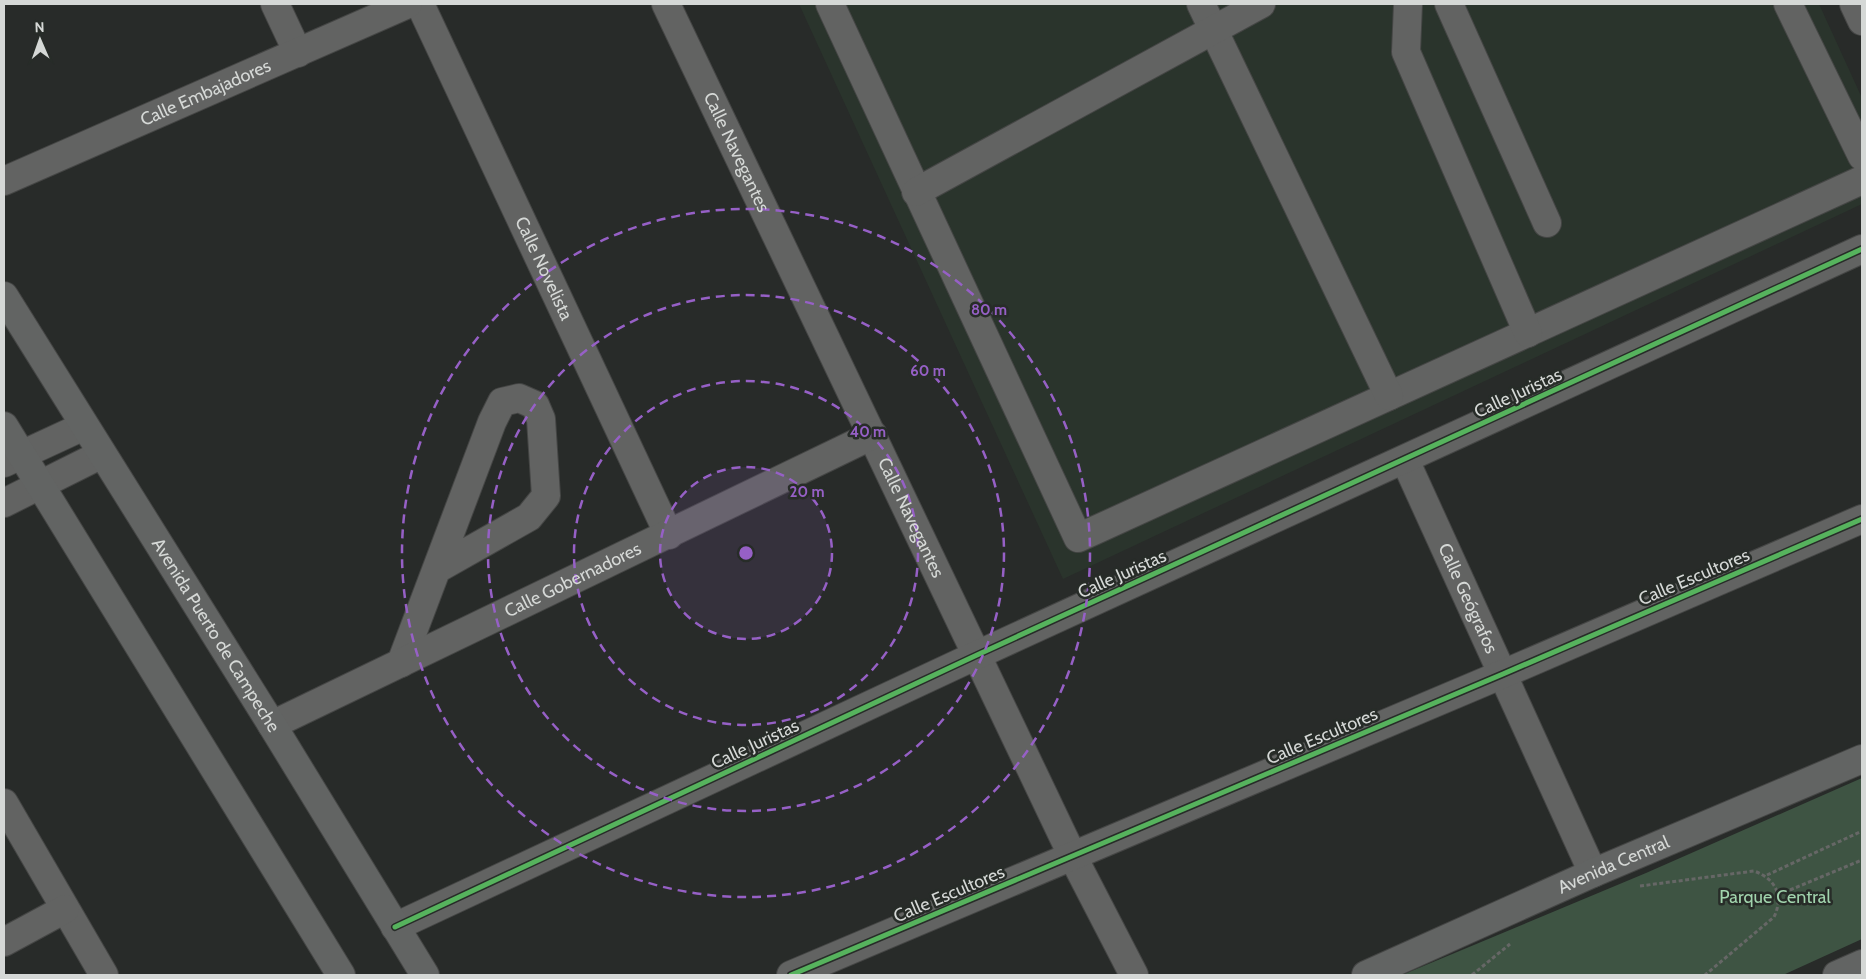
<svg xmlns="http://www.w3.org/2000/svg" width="1866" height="979" font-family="Cabin,sans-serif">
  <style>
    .built { fill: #2a342c }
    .green { fill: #3e5443 }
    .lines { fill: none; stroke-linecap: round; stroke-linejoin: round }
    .minor-casing { stroke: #454645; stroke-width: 30 }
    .major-casing { stroke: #454645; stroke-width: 30 }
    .path { stroke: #666766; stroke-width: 3; stroke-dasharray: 4 2.5; stroke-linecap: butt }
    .minor { stroke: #626362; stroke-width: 28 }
    .major { stroke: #626463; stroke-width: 28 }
    .cycleway-casing { stroke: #272c28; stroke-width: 8 }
    .cycleway { stroke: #56b35d; stroke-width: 5 }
    .ring { fill: none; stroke: #9660c6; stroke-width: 2.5; stroke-dasharray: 9 6 }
    .labels { text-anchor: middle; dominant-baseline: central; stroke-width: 5; stroke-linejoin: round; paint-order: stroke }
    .street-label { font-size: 18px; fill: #d5d8d6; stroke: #272c28 }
    .park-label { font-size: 18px; fill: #a1d4ad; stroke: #272c28 }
    .centre { fill: #9660c6; stroke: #272c28; stroke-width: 2.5 }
    .ring-label { font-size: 15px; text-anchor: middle; font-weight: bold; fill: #9660c6; stroke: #272c28; stroke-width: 5; stroke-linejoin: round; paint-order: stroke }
  </style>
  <rect width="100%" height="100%" fill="#282b29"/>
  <polygon class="built" points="799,4 1819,4 1862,98 1862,204 1063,579"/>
  <polygon class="green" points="1862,778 1862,939 1783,975 1402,975 1646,873"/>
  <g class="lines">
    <defs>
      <g id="minor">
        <polyline points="275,4 298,53"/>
        <path id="s1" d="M 420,4 L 669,535"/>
        <path id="s2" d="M 666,4 L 1073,857 L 1134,975"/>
        <polyline points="830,4 1078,538 1862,180"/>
        <polyline points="1201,4 1389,396"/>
        <polyline points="1408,4 1406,52 1528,333"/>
        <polyline points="1449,4 1547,223"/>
        <polyline points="1788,4 1862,156"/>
        <polyline points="1854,4 1862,21"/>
        <path id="s3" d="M 4,181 L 408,4"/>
        <polyline points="916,192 1261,4"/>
        <path id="s4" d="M 1405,460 L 1593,873"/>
        <polyline points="4,463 84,426"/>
        <polyline points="4,503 102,454"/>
        <polyline points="401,663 492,422 502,402 519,398 535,405 541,419 546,496 529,517 437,569"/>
        <path id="s5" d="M 272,725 L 873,435"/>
        <polyline points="4,803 104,975"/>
        <polyline points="395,927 977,655 1862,249"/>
        <polyline points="4,942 65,909"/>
        <polyline points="791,975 1503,674 1862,519"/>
      </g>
      <g id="major">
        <path id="s6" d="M 4,296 L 272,725 L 425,975"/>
        <polyline points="4,426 341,975"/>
        <path id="s7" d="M 1366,975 L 1593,873 L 1862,759"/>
        <polyline points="1837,975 1862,964"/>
      </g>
    </defs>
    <use href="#minor" class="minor-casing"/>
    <use href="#major" class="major-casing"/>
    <g class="path">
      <polyline points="1767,875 1862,831"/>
      <path d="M 1640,886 L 1754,871 C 1776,879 1784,896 1774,917 L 1705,975"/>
      <polyline points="1778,895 1862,860"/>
      <polyline points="1472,975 1510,944"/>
    </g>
    <use href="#minor" class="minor"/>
    <use href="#major" class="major"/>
    <defs>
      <g id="cycleway">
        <polyline points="395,927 977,655 1862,249"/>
        <polyline points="791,975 1503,674 1862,519"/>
      </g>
    </defs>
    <use href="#cycleway" class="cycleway-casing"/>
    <use href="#cycleway" class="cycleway"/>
  </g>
  <circle cx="746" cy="553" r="86" fill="#9660c6" fill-opacity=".12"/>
  <g class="ring">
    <circle cx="746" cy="553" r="86"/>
    <circle cx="746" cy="553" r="172"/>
    <circle cx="746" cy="553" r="258"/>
    <circle cx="746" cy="553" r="344"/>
  </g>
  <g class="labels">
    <g class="street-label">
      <text stroke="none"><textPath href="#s3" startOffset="220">Calle Embajadores</textPath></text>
      <text stroke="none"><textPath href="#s2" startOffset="164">Calle Navegantes</textPath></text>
      <text stroke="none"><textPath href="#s1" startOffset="292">Calle Novelista</textPath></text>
      <text transform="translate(1518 393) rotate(-25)">Calle Juristas</text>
      <text stroke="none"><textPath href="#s2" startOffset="569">Calle Navegantes</textPath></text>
      <text transform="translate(1122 574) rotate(-24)">Calle Juristas</text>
      <text transform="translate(1694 577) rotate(-23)">Calle Escultores</text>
      <text stroke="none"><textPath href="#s5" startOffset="334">Calle Gobernadores</textPath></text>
      <text stroke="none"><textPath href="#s4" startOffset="152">Calle Geógrafos</textPath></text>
      <text stroke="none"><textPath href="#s6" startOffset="400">Avenida Puerto de Campeche</textPath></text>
      <text transform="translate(1322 736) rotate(-23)">Calle Escultores</text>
      <text transform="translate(755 744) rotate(-25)">Calle Juristas</text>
      <text stroke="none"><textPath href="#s7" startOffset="271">Avenida Central</textPath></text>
      <text transform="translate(949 894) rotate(-23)">Calle Escultores</text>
    </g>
    <g class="park-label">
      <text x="1775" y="897">Parque Central</text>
    </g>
  </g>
  <circle cx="746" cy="553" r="8" class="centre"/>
  <g class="ring-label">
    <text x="989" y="315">80 m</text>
    <text x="928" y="376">60 m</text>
    <text x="868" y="437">40 m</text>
    <text x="807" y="497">20 m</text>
  </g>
  <rect width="1866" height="979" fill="none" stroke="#d5d8d6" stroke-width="10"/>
  <g transform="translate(40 40) rotate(358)" stroke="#272c28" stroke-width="4" paint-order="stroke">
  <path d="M0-4L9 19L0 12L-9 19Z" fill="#d5d8d6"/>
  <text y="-8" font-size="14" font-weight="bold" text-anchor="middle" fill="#d5d8d6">N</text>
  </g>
</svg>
